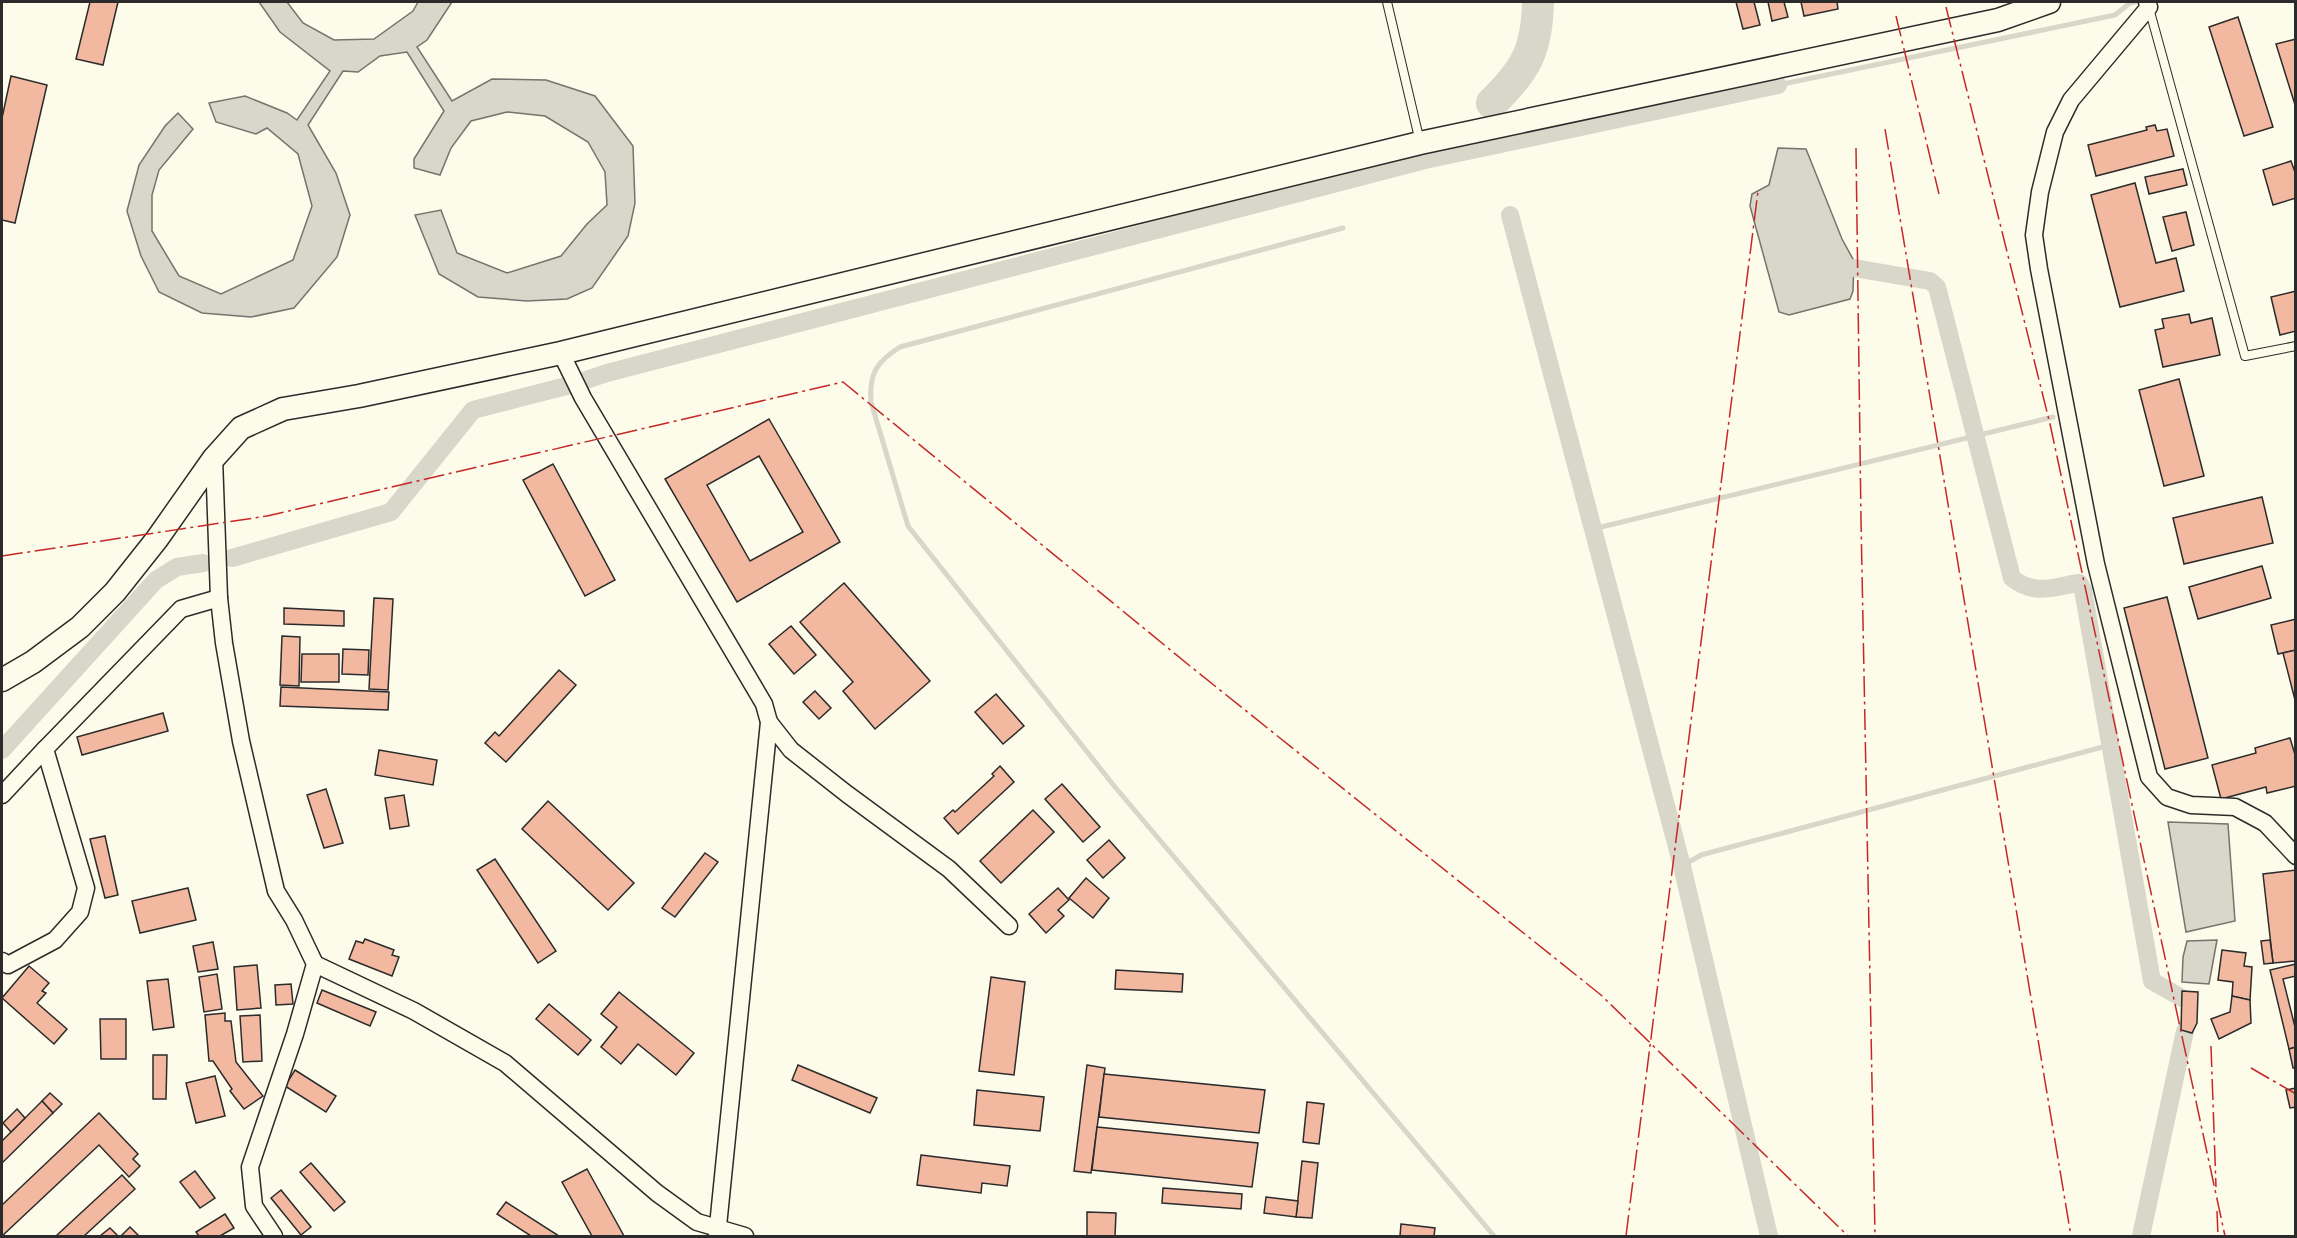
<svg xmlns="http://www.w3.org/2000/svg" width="2297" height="1238" font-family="'Roboto Condensed',sans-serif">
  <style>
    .water { fill: #d8d7c9; stroke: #74746e; stroke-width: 1.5 }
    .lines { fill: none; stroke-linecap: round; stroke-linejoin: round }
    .stream { stroke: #d8d7c9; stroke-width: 5 }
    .canal { stroke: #d8d7c9; stroke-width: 18 }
    .river { stroke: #d8d7c9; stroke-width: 32 }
    .building { fill: #f2b8a0; stroke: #2b2b2b; stroke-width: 1.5; fill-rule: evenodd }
    .lane-casing { stroke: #2b2b2b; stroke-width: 10 }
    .street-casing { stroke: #2b2b2b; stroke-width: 19 }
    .secondary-casing { stroke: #2b2b2b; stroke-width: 25 }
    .lane { stroke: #fdfbea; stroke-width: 8 }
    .street { stroke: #fdfbea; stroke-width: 16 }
    .secondary { stroke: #fdfbea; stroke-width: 22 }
    .power { stroke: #c62828; stroke-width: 1.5; stroke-dasharray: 21 4.5 3 4.5; stroke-linecap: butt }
  </style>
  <rect width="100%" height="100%" fill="#fdfbea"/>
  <g class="water">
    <polygon points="259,2 287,2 303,23 334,40 374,39 413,11 418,2 452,2 427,40 417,47 452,101 492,79 546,80 595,96 633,146 635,203 628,236 592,288 567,299 527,301 478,297 439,274 415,215 441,210 457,253 507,273 561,256 587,224 607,205 605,172 588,142 545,116 507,112 471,121 451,148 440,175 414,168 414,159 444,111 407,52 380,56 358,72 343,71 308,125 336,173 350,215 337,257 294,308 251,317 202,313 159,292 141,256 127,211 139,165 165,126 178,113 193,129 159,170 152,195 152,231 179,276 221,294 293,260 312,206 298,154 267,128 256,134 216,122 209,103 245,96 287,113 297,120 330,71 280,32"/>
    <polygon points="1778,148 1806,149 1842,239 1854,261 1853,291 1850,299 1789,315 1779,312 1750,206 1752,194 1769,185"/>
    <polygon points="2168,822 2228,824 2235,921 2186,932"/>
    <polygon points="2217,940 2209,984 2182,982 2183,957 2187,941"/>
  </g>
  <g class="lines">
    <g class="stream">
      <polyline points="1778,85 2115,15 2130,3 2135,2"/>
      <path d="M 1343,228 L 900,347 C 876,362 869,374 871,402 L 908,526 L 1115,787 L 1494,1236"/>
      <polyline points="1593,529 2053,417"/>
      <polyline points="1682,866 1701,855 2110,745"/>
    </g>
    <g class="canal">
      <polyline points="1510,215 1682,866 1769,1236"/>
      <path d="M 1854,268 L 1930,281 L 1937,287 L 2012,578 C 2035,596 2052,587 2079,583 L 2083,590 L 2152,981 L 2182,998"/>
      <polyline points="232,558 391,512 473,410 574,384 607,373 1425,160 1778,85"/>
      <polyline points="2,750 156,580 177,567 203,563"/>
      <polyline points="2141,1236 2185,1031"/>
    </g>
    <path class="river" d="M 1492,103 C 1526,70 1537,50 1538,2"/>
  </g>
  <g class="building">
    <polygon points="90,2 118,2 103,65 76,59"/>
    <polygon points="1736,2 1754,2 1760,25 1743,29"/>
    <polygon points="1768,2 1784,2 1788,17 1772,21"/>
    <polygon points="1801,2 1837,2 1838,9 1804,16"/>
    <polygon points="2238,17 2273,127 2244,136 2209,27"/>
    <polygon points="2296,39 2296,108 2276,44"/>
    <polygon points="11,76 47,85 15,223 2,220 2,118"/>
    <polygon points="2155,125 2157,131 2167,129 2174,156 2096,176 2088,145 2147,130 2146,127"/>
    <polygon points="2291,161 2296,175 2296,198 2273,205 2263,170"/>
    <polygon points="2183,169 2187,185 2149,194 2145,177"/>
    <polygon points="2135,183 2156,263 2176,258 2184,291 2120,307 2091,195"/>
    <polygon points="2186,212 2194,245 2172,251 2163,217"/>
    <polygon points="2296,291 2296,331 2280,335 2271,297"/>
    <polygon points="2189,314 2191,323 2212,318 2220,355 2163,367 2155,330 2164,328 2162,319"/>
    <polygon points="2179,379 2204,476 2164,486 2139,390"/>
    <path d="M 769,419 L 840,542 L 737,602 L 665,479 ZM 759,456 L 803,532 L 750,561 L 707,485 Z"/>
    <polygon points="553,464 615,580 585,596 523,480"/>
    <polygon points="2262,497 2273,543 2184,564 2173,518"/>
    <polygon points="2262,566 2271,598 2198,619 2189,587"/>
    <polygon points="844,583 930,681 875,729 843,691 853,682 800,622"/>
    <polygon points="2167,597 2208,758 2165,769 2124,608"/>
    <polygon points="374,598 393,599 388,690 369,689"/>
    <polygon points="284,608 344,611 344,626 284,624"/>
    <polygon points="2296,619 2296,650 2278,654 2271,625"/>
    <polygon points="791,626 816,655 794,674 769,644"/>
    <polygon points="282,636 300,637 299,686 280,685"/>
    <polygon points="343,649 369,650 368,675 342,674"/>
    <polygon points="2296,650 2296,700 2295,700 2283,653"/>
    <polygon points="302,654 339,654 339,682 301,682"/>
    <polygon points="559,670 576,685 506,762 485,743 495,732 499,736"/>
    <polygon points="281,687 389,692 388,710 280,706"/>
    <polygon points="815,691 831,708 819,719 803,702"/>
    <polygon points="996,694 1024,726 1003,744 975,712"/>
    <polygon points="163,713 168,731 82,755 77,737"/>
    <polygon points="2290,738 2296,758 2296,786 2267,793 2266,787 2221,799 2212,765 2256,753 2255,748"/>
    <polygon points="379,750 437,760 433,785 375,775"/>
    <polygon points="1000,766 1014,782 958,834 944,818 953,810 955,812 994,776 992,774"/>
    <polygon points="1062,784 1100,827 1083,842 1045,799"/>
    <polygon points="326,789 343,843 324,848 307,795"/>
    <polygon points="404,795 409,826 390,829 385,798"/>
    <polygon points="548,801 634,883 608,910 522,829"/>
    <polygon points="1033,810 1054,832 1001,883 980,861"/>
    <polygon points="105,836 118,895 105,898 90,839"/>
    <polygon points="1109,840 1125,858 1103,878 1087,860"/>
    <polygon points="705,853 718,862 675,917 662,908"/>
    <polygon points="495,859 556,951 538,963 477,870"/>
    <polygon points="2296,870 2296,961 2273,963 2263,874"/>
    <polygon points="1086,878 1109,898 1093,918 1069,898"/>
    <polygon points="188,888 196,920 140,933 132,901"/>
    <polygon points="1058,888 1069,900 1058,910 1064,916 1046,933 1029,914"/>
    <polygon points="365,939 394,950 392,955 399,957 392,976 349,959 356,941 363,943"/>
    <polygon points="2270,940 2273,963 2264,964 2261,941"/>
    <polygon points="213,942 218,969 198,972 193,946"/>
    <polygon points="2222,950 2246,953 2244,966 2252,967 2250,1000 2232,996 2233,982 2218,980"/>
    <polygon points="2296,964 2296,976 2283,979 2296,1031 2296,1047 2289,1049 2270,970"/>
    <polygon points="257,965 261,1008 237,1010 234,967"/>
    <polygon points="29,966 49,983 42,991 46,993 37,1003 67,1029 54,1044 2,998"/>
    <polygon points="1116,970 1183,974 1182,992 1115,989"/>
    <polygon points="217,974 222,1009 204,1012 199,977"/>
    <polygon points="991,977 1025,982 1014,1075 979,1071"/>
    <polygon points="168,979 174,1027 153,1030 147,981"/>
    <polygon points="291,984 293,1004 276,1005 275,985"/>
    <polygon points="322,990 376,1012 370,1026 317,1003"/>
    <polygon points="2182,991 2198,992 2197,1023 2192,1033 2181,1030"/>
    <polygon points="619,992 694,1053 676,1075 638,1044 621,1064 601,1047 617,1027 601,1014"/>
    <polygon points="2232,996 2250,1000 2251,1023 2219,1039 2211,1019 2230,1012"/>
    <polygon points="549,1004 591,1040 578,1055 536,1019"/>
    <polygon points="225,1013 225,1021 231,1021 236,1062 263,1096 244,1109 230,1091 232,1089 213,1061 209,1061 205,1015"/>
    <polygon points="260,1015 262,1061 243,1062 240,1016"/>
    <polygon points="100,1019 126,1019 126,1059 101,1059"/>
    <polygon points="2296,1047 2296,1067 2293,1068 2289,1049"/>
    <polygon points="153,1055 167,1055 166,1099 153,1099"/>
    <polygon points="798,1065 877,1098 870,1113 792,1080"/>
    <polygon points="1087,1065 1105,1068 1091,1173 1074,1171"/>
    <polygon points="295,1070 336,1096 326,1112 285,1086"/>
    <polygon points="1104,1074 1265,1090 1259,1133 1099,1117"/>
    <polygon points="215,1076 225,1116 196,1123 186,1083"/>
    <polygon points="2296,1088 2296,1107 2290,1108 2286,1090"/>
    <polygon points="977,1090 1044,1097 1040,1131 974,1125"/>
    <polygon points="50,1093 62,1104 53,1113 42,1101"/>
    <polygon points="42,1101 53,1113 2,1163 2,1141"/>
    <polygon points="1307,1102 1324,1104 1319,1144 1303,1142"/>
    <polygon points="17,1109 25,1118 11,1132 3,1123"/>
    <polygon points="99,1113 138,1154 133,1159 140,1166 129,1177 99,1145 2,1236 2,1205"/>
    <polygon points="1097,1127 1258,1143 1252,1187 1092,1170"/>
    <polygon points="921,1155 1010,1166 1007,1186 982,1183 981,1193 917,1185"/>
    <polygon points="1302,1161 1318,1163 1312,1218 1296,1217"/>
    <polygon points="311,1163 345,1202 334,1211 300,1172"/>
    <polygon points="587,1169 624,1236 592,1236 562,1182"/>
    <polygon points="195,1171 215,1198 200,1208 180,1182"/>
    <polygon points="122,1175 135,1189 84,1236 56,1236"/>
    <polygon points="1163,1188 1242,1194 1241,1209 1162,1203"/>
    <polygon points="281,1190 311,1227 301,1235 271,1198"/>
    <polygon points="1266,1197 1298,1201 1296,1217 1264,1213"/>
    <polygon points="506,1202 559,1236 531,1236 497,1214"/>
    <polygon points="1087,1212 1116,1213 1115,1236 1087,1236"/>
    <polygon points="225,1214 234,1228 220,1236 199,1236 196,1232"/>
    <polygon points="1401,1224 1435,1228 1434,1236 1400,1236"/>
    <polygon points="130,1227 139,1236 121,1236"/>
    <polygon points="110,1228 118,1236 100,1236"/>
  </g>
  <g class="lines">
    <defs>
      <g id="lane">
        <polyline points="1387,2 1420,142"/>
        <polyline points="2149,8 2245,356 2296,346"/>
      </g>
      <g id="street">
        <polyline points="2147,2 2149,7 2071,100 2055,132 2040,192 2034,235 2039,269 2096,564 2149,777 2167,797 2191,805 2235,807 2265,823 2296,856"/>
        <polyline points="561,353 583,398 764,704 769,722 717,1236"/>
        <polyline points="214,458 219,598"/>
        <polyline points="769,722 791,750 847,794 949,869 1009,926"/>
        <polyline points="2,795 45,749"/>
        <polyline points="2,961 8,965 55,940 80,912 86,888 45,749 181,609 219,598 224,643 241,741 276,891 294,920 315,964 295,1034 250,1167 254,1206 274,1236"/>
        <polyline points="315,964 414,1011 505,1063 657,1193 697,1222 745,1236"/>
      </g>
      <polyline id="secondary" points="2,680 33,662 80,627 115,592 157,539 214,458 241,428 283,409 359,396 561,353 1420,143 1998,20 2049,2"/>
    </defs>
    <use href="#lane" class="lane-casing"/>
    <use href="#street" class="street-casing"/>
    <use href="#secondary" class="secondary-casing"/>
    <use href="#lane" class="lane"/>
    <use href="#street" class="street"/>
    <use href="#secondary" class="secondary"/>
    <g class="power">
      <polyline points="1946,7 2050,424 2225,1236"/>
      <polyline points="1896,16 1939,194"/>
      <polyline points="1885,129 2071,1236"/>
      <polyline points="1856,148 1861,520 1875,1236"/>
      <polyline points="2,556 267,516 843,382 1190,666 1601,995 1848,1236"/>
      <polyline points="2211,1046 2216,1187"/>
      <polyline points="2251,1068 2296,1094"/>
      <polyline points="2217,1211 2218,1236"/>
      <polyline points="1626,1236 1758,191"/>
    </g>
  </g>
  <rect width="2297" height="1238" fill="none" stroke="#2b2b2b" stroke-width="6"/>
</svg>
